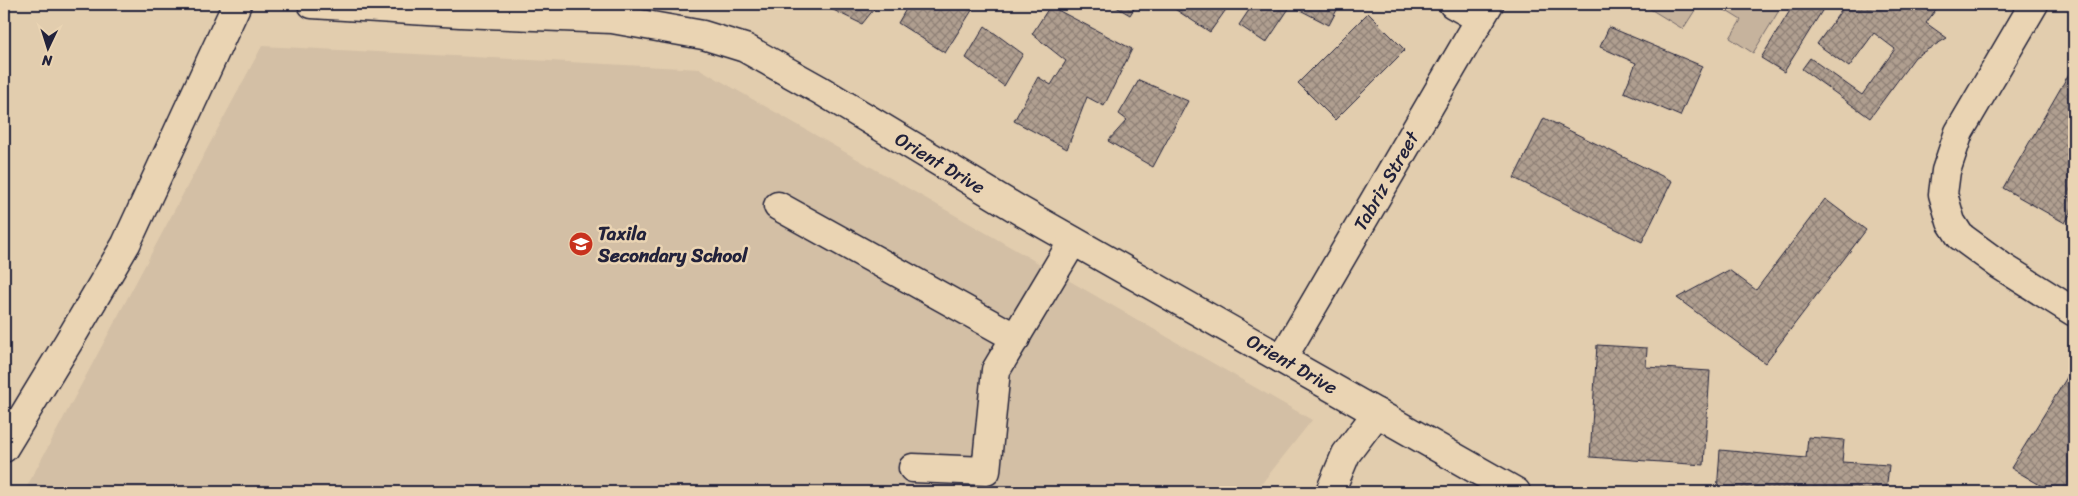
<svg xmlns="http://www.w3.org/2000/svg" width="2078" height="496" font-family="Sriracha,sans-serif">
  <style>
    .built { fill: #d3bfa5 }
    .green { fill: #c6b39d; stroke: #746a6c }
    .building { fill: url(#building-cross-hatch); stroke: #22223b }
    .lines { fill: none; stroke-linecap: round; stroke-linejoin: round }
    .minor-casing { stroke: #22223b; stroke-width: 31 }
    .minor { stroke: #ead4b3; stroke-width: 28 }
    .labels { text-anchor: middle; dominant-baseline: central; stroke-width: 5; stroke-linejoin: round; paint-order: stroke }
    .street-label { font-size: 19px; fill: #22223b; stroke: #ead4b3 }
    .poi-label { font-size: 19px; font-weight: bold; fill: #22223b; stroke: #ead4b3; text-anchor: start }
  </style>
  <defs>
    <pattern id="building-cross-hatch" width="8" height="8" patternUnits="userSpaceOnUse" patternTransform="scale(1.25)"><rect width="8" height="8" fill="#b09f90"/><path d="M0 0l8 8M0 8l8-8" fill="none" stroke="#8f8177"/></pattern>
  </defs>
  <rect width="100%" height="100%" fill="#e2cdae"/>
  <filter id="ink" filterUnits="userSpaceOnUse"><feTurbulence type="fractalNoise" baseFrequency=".02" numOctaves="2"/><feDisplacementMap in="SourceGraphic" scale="10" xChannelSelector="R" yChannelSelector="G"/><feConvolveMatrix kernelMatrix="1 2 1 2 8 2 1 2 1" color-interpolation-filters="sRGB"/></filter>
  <g filter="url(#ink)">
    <polygon class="built" points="262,46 700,69 1312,420 1255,492 24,492"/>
    <g class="green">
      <polygon points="1642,4 1699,4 1683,29"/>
      <polygon points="1715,4 1783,4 1753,53 1730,38 1741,20"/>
    </g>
    <g class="building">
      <polygon points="821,4 878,4 862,24"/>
      <polygon points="909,4 976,4 945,53 898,23"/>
      <polygon points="1111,4 1137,4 1130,15"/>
      <polygon points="1167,4 1230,4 1210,32"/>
      <polygon points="1253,4 1292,4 1266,43 1239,25"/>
      <polygon points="1301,4 1340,4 1329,25 1298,9"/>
      <polygon points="1794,4 1822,4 1825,6 1784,72 1761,58"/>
      <polygon points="1846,4 1940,4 1926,23 1947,38 1915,57 1870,118 1802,69 1810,58 1862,95 1895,49 1874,33 1849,67 1817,44"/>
      <polygon points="1050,6 1132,49 1104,106 1087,97 1067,149 1014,121 1038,77 1051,85 1066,61 1032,34"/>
      <polygon points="1368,13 1405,50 1335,120 1298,83"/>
      <polygon points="985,26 1023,54 1004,86 966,58"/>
      <polygon points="1609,27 1702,66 1680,116 1624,92 1636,63 1600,47"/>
      <polygon points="2074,65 2074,207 2065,223 2003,188"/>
      <polygon points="1139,80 1188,101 1153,167 1108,141 1127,120 1119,114"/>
      <polygon points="1544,118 1672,181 1642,242 1514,178"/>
      <polygon points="1825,199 1866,230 1765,363 1677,298 1729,270 1756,290"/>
      <polygon points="1597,345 1647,348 1646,367 1710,371 1704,465 1590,457"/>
      <polygon points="2074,366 2074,481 2067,492 2052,492 2011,468"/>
      <polygon points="1808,437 1844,440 1842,462 1889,465 1886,492 1717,492 1720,450 1806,458"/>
    </g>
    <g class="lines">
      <defs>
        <g id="minor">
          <polyline points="312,4 460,13 612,19 703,35 745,48 820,90 1019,210 1516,492"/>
          <polyline points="1453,4 1480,19"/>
          <polyline points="2034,4 1959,132 1946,171 1943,194 1951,222 1960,236 2001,266 2074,312"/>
          <polyline points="778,206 1016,338"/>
          <polyline points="1282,359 1489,4"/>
          <polyline points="4,448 69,341 126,244 237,4"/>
          <polyline points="913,468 986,471 996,370 1073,241"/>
          <polyline points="1330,492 1346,454 1377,413"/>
        </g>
      </defs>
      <use href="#minor" class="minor-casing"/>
      <use href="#minor" class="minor"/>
    </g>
  </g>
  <defs>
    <symbol id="school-disc" viewBox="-11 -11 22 22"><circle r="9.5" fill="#c8321e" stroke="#ead4b3"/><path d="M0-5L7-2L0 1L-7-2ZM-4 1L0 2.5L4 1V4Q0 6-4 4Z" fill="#fff"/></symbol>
  </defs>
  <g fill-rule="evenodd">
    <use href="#school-disc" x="567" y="230" width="28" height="28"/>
  </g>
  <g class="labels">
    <g class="street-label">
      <text transform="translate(940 163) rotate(31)">Orient Drive</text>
      <text transform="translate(1386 181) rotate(-60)">Tabriz Street</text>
      <text transform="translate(1292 364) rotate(30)">Orient Drive</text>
    </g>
    <g class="poi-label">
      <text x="598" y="233">Taxila<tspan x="598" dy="22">Secondary School</tspan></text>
    </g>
  </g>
  <rect width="2078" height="496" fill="none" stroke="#ead4b3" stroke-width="20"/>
  <rect x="10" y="10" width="2058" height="476" fill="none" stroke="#22223b" stroke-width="2" filter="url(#ink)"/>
  <g transform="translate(48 48) rotate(184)" stroke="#ead4b3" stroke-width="4" paint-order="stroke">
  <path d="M0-4L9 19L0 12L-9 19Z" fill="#22223b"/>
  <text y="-8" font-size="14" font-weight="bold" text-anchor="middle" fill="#22223b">N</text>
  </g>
</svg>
